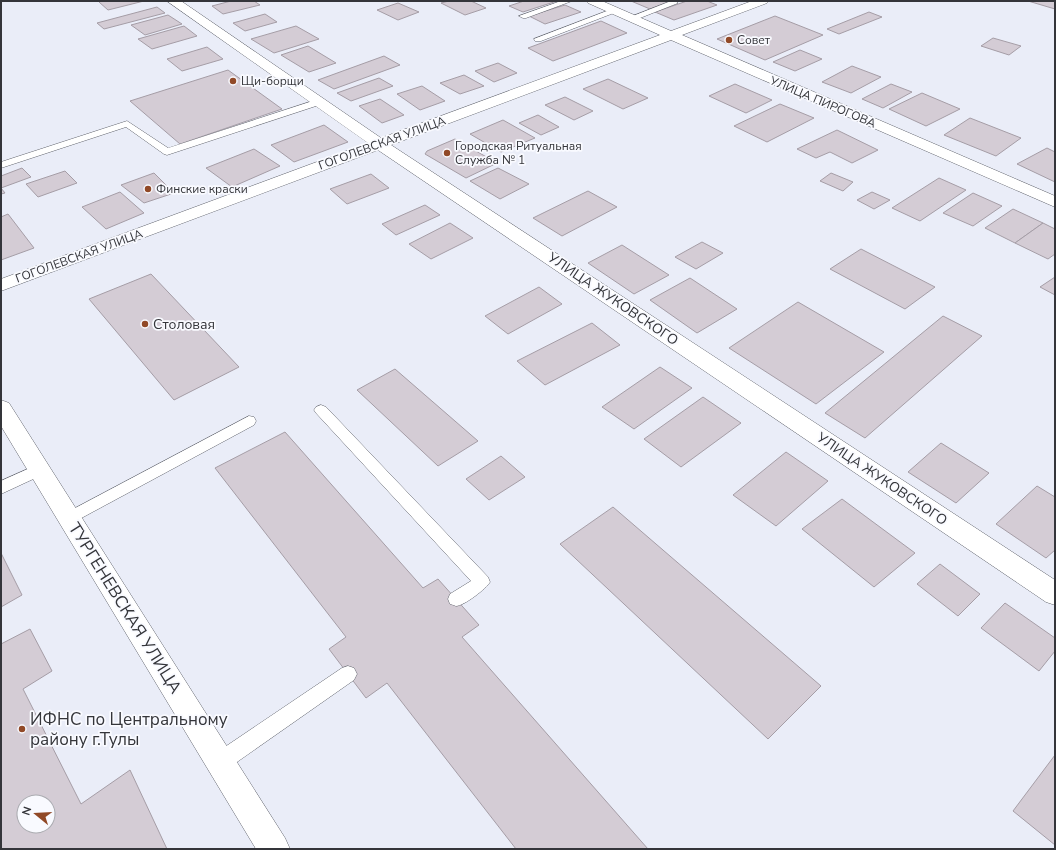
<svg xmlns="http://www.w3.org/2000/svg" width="1056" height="850" font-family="'Nunito Sans',sans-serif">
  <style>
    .building { fill: #d4ccd5; stroke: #a59da6; fill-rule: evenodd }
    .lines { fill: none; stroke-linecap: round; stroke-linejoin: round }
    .lane-casing { stroke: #61646d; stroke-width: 1 }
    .street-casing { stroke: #61646d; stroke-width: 1 }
    .lane { fill: #fff; fill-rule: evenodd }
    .street { fill: #fff; fill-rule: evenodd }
    .poi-dot { fill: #914927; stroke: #f9faff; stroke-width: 1.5 }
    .labels { text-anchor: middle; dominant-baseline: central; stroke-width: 3.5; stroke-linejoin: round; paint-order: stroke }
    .far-poi-label { font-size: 12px; fill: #34353a; stroke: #f9faff; text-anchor: start }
    .far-street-label { font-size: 12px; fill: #34353a; stroke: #f9faff }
    .street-label { font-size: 14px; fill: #34353a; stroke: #f9faff }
    .poi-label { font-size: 14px; fill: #34353a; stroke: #f9faff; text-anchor: start }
    .near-street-label { font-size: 17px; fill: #34353a; stroke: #f9faff }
    .near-poi-label { font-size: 17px; fill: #34353a; stroke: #f9faff; text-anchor: start }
  </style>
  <rect width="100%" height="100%" fill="#eaedf8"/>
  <g class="building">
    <polygon points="102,1 144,1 108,10 99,2"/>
    <polygon points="231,1 254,1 260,5 223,14 212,6"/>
    <polygon points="449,1 471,1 486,8 465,15 441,3"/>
    <polygon points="524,1 557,1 523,12 509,6"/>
    <polygon points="631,1 674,1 650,9"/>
    <polygon points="687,1 707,1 717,5 674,20 655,12"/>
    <polygon points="1028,1 1055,1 1055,9"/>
    <polygon points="398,3 419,12 398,20 377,10"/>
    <polygon points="565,5 581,12 545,24 529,16"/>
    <polygon points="157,7 165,13 104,29 97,23"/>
    <polygon points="869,12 882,17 839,34 827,29"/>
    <polygon points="265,14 277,22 245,31 233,23"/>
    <polygon points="168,15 182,24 145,35 131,25"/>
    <polygon points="775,16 823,35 765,60 717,39"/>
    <polygon points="601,21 627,33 553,61 528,48"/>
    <polygon points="184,26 197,36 152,49 138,39"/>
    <polygon points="296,26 319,39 274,53 251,39"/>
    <polygon points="993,38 1021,46 1009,55 981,46"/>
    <polygon points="308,46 336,63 309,72 281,55"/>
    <polygon points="207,47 223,59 182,71 167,59"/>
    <polygon points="800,50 822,59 795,71 773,62"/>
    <polygon points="384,56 400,65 334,89 318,80"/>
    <polygon points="498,63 517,73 494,82 475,71"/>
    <polygon points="852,66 881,77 851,93 822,82"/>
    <polygon points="228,70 282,109 180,144 130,101"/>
    <polygon points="464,75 484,86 460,94 440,83"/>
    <polygon points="379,78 393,86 351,101 337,93"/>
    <polygon points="608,79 648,98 623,109 583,89"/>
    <polygon points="735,84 772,100 746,113 709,96"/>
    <polygon points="891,84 912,92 883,108 862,99"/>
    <polygon points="422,86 445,101 420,110 397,94"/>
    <polygon points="922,93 960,109 926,126 889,109"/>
    <polygon points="565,97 593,111 574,120 545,105"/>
    <polygon points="380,99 404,115 382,123 359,106"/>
    <polygon points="780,104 814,118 767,142 734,126"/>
    <polygon points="538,115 559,127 541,135 519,123"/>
    <polygon points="970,118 1021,138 996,156 944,135"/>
    <polygon points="503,120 535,138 501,152 470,134"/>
    <polygon points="324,125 348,142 294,162 271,145"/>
    <polygon points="837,130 878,150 852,163 830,152 816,158 797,149"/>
    <polygon points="455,139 497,163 466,178 425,154 427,151"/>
    <polygon points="1047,148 1055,152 1055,182 1017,164"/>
    <polygon points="254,149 280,166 232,187 206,168"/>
    <polygon points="22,168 31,177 1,188 5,193 1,194 1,176"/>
    <polygon points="498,168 529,184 500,199 470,181"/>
    <polygon points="65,171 77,183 38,197 26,184"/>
    <polygon points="154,173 174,193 144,203 121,185"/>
    <polygon points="831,173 853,182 843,191 820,181"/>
    <polygon points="371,174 389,188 347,204 330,189"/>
    <polygon points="939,178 966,190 920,221 892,208"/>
    <polygon points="588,191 617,207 562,236 533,218"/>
    <polygon points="120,192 144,213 106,229 82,207"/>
    <polygon points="872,192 890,200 874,209 857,200"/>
    <polygon points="973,193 1002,206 973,226 943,213"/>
    <polygon points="425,205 440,215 396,235 382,224"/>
    <polygon points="1013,209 1043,223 1015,243 985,228"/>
    <polygon points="8,214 34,248 1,260 1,217"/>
    <polygon points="450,223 473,238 431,259 409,244"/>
    <polygon points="1043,223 1055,229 1055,254 1048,259 1015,243"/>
    <polygon points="702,242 723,253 696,269 675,257"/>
    <polygon points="622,245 669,275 634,294 588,263"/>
    <polygon points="861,249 935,287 905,309 830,269"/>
    <polygon points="151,274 239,367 174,400 89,299"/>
    <polygon points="1055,277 1055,295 1040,287"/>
    <polygon points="690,278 737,309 697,333 650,300"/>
    <polygon points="539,287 562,304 508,334 485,316"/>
    <polygon points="798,302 884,352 816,404 729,348"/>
    <polygon points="943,316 982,336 865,438 825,413"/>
    <polygon points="592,323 620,345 545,385 517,361"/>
    <polygon points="660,367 692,388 634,429 602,407"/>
    <polygon points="395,369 478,441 438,466 357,390"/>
    <polygon points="703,397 741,423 681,467 644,439"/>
    <polygon points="285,432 423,588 438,579 479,625 462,637 648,849 516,849 387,683 366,698 329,649 346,637 215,468"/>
    <polygon points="941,443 989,473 956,503 908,472"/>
    <polygon points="786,452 828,481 776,526 733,495"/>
    <polygon points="501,456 525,477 489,500 466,479"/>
    <polygon points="1037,486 1055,497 1055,550 1046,558 996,524"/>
    <polygon points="842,499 915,553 874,587 802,529"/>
    <polygon points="613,507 821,686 768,739 560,544"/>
    <polygon points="1,553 22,595 1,607"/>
    <polygon points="940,564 980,594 958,616 917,584"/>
    <polygon points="1005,603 1055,638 1055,651 1039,671 981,628"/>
    <path d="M 30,629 L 52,671 L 23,689 L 81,804 L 130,770 L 167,849 L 1,849 L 1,644 ZM 24,802 L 48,802 L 48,826 L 24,826 Z"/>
    <polygon points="1055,755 1055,845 1013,811"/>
  </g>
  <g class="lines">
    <defs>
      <g id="lane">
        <polygon points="561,1 572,1 526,18 523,18 519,16"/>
        <polygon points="671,1 675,1 678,3 635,20 629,20 628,18"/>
        <polygon points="612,9 618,9 619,11 541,41 535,41 534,39"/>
        <polygon points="319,99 324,102 322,104 167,155 164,154 126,127 1,168 1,162 127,121 168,148"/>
        <path d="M 321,405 L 326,407 L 488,577 L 490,582 C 487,588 464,606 456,606 C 456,606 451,604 450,604 L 448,599 L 450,594 L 471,581 L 316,413 L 314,410 L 316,407 Z"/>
        <polygon points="249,416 254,417 256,421 254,425 74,522 69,524 64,522 61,518 64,514"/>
        <polygon points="39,464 44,466 46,470 44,474 1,494 1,481"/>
        <polygon points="348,666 354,668 357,674 354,680 227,769 220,771 213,769 210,762 213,755 342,668"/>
      </g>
      <g id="street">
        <polygon points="167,1 181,1 381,138 660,35 588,3 586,1 602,1 671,31 752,1 769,1 767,3 682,35 1055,196 1055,207 671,40 391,145 1055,580 1055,605 1046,602 378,150 1,291 1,279 368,143"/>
        <polygon points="1,400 9,403 285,838 290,849 256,849 1,426"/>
      </g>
    </defs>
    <use href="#lane" class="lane-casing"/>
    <use href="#street" class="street-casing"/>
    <use href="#lane" class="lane"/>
    <use href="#street" class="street"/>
  </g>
  <g class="poi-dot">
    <circle cx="729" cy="40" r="4"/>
    <circle cx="233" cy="81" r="4"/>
    <circle cx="447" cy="153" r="4"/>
    <circle cx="148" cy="189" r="4"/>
    <circle cx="145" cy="324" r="4"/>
    <circle cx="22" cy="729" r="4"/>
  </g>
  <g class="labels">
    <g class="far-poi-label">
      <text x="737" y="40">Совет</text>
      <text x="241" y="81">Щи-борщи</text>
      <text x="455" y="146">Городская Ритуальная<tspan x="455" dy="14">Служба № 1</tspan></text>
      <text x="156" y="189">Финские краски</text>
    </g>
    <g class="far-street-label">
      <text transform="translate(823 102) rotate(23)">УЛИЦА ПИРОГОВА</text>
      <text transform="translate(382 143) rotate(-20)">ГОГОЛЕВСКАЯ УЛИЦА</text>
      <text transform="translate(79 256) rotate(-20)">ГОГОЛЕВСКАЯ УЛИЦА</text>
    </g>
    <g class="street-label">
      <text transform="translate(613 299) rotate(34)">УЛИЦА ЖУКОВСКОГО</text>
      <text transform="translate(882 479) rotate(34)">УЛИЦА ЖУКОВСКОГО</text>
    </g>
    <g class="poi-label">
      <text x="153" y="324">Столовая</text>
    </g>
    <g class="near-street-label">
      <text transform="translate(125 608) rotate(58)">ТУРГЕНЕВСКАЯ УЛИЦА</text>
    </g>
    <g class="near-poi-label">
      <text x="30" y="719">ИФНС по Центральному<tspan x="30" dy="20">району г.Тулы</tspan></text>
    </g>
  </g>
  <rect width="1056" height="850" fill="none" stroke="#34353a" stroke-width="4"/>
  <g transform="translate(36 814) rotate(288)"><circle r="19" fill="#f9faff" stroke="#aaabb0"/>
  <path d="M0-3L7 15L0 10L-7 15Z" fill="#914927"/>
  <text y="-6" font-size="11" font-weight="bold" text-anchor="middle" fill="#34353a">N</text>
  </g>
</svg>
